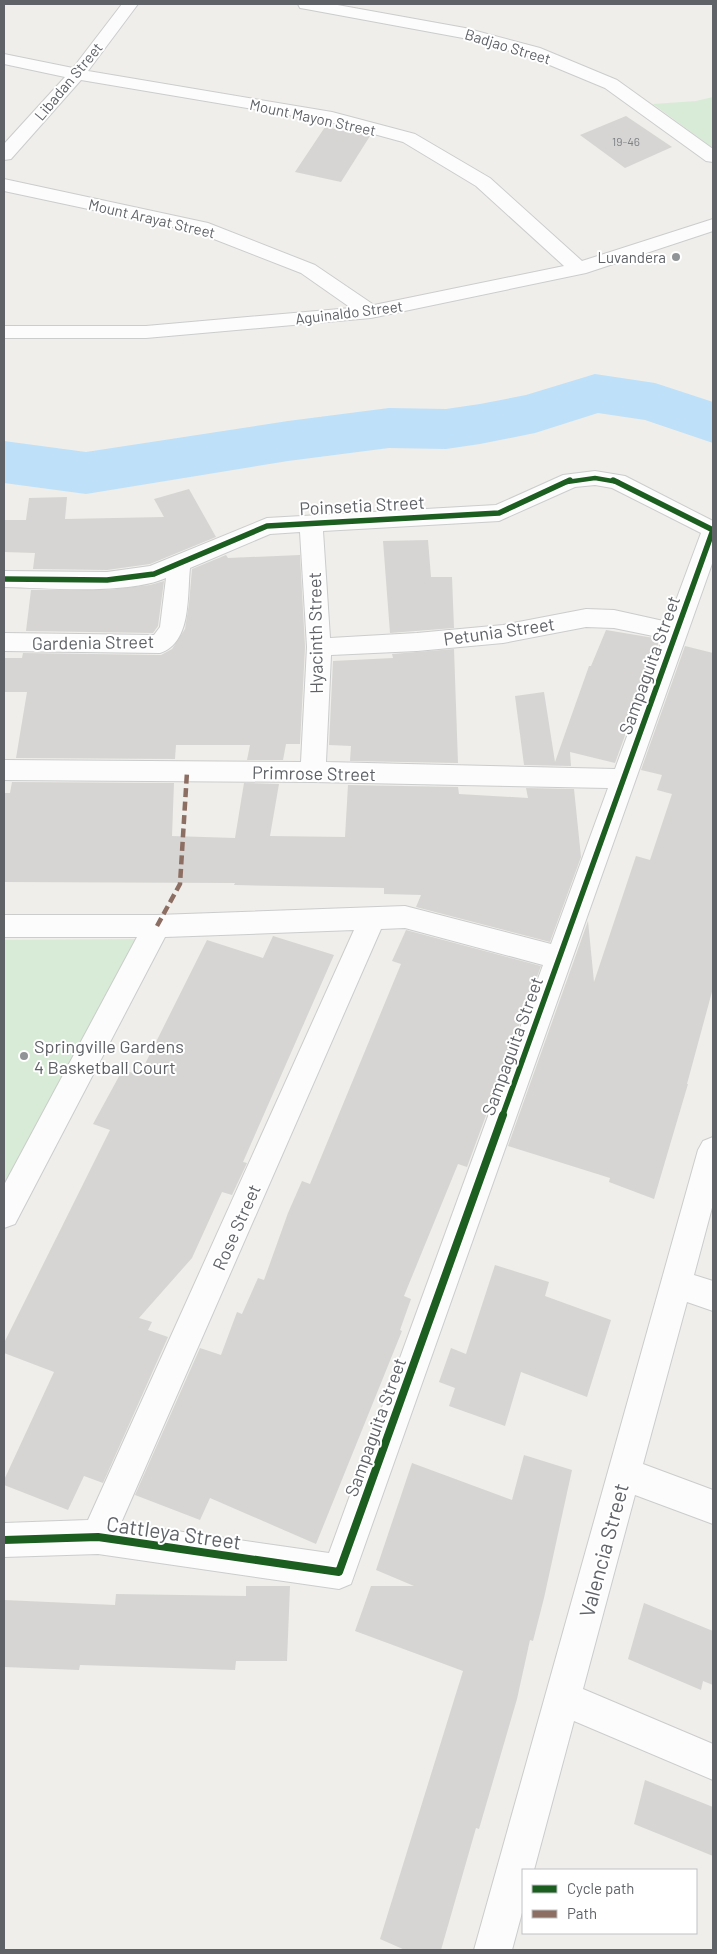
<svg xmlns="http://www.w3.org/2000/svg" width="717" height="1954" font-family="Barlow,sans-serif">
  <style>
    .green { fill: #d8ebd6 }
    .lines { fill: none; stroke-linecap: round; stroke-linejoin: round }
    .river { fill: #bfe0f9; fill-rule: evenodd }
    .building { fill: #d6d5d3 }
    .minor-casing { stroke: #cbcccc; stroke-width: 2 }
    .minor { fill: #fdfcfc; fill-rule: evenodd }
    .quiet { stroke: #8d6e63; stroke-width: 4.5; stroke-dasharray: 9 4.5; stroke-linecap: butt }
    .cycleway-far2-casing { stroke: #fff; stroke-width: 6 }
    .cycleway-far1-casing { stroke: #fff; stroke-width: 9 }
    .cycleway-casing { stroke: #fff; stroke-width: 11 }
    .cycleway-far2 { stroke: #1b5e20; stroke-width: 4.5 }
    .cycleway-far1 { stroke: #1b5e20; stroke-width: 5.5 }
    .cycleway { stroke: #1b5e20; stroke-width: 8 }
    .poi-dot { fill: #919496; stroke: #fff; stroke-width: 2 }
    .labels { text-anchor: middle; dominant-baseline: central; stroke-width: 4; stroke-linejoin: round; paint-order: stroke }
    .far-number-label { font-size: 12px; fill: #7e8184 }
    .far-street-label { font-size: 15px; fill: #5f6368; stroke: #fff }
    .far-poi-label { font-size: 15px; fill: #5f6368; stroke: #fff; text-anchor: end }
    .street-label { font-size: 18px; fill: #5f6368; stroke: #fff }
    .poi-label { font-size: 18px; fill: #5f6368; stroke: #fff; text-anchor: start }
    .near-street-label { font-size: 21px; fill: #5f6368; stroke: #fff }
  </style>
  <rect width="100%" height="100%" fill="#efeeea"/>
  <g class="green">
    <polygon points="713,97 713,148 653,104 696,101"/>
    <polygon points="136,939 4,1186 4,940"/>
  </g>
  <g class="lines">
    <polygon class="river" points="595,374 655,383 713,402 713,443 645,420 598,413 535,433 480,444 446,449 389,448 288,461 86,494 4,483 4,441 86,452 288,421 389,408 446,409 480,404 526,395"/>
  </g>
  <g class="building">
    <polygon points="626,116 672,147 625,168 580,135"/>
    <polygon points="325,127 370,136 341,182 295,172"/>
    <polygon points="189,489 216,537 150,564 107,570 33,569 35,553 4,552 4,520 26,520 29,498 67,497 65,519 164,517 154,499"/>
    <polygon points="428,540 431,577 452,577 454,628 390,633 383,541"/>
    <polygon points="226,555 228,558 300,555 305,647 300,744 286,744 283,760 247,760 250,745 176,745 175,759 16,758 27,692 4,692 4,658 22,658 23,653 161,655 172,649 185,629 189,604 192,569"/>
    <polygon points="164,581 158,626 153,633 26,631 31,590 109,590 150,585"/>
    <polygon points="606,630 660,639 615,763 570,752 571,766 524,765 515,696 544,692 555,762 589,666 591,666"/>
    <polygon points="685,646 713,653 713,988 687,1084 688,1084 654,1199 609,1182 610,1178 508,1146 588,921 594,982 636,856 650,860 672,794 657,790 662,775 641,770"/>
    <polygon points="454,649 458,763 350,761 351,746 329,745 333,661 393,658 392,654"/>
    <polygon points="12,782 174,783 172,836 235,838 244,783 279,784 270,836 345,837 348,785 458,787 459,794 528,798 526,788 574,789 581,857 550,942 416,907 421,895 384,894 384,888 234,885 235,883 4,882 4,793 10,793"/>
    <polygon points="406,930 541,966 467,1167 458,1164 404,1296 411,1299 400,1330 402,1331 316,1544 210,1498 200,1520 135,1495 200,1348 221,1355 237,1312 242,1314 258,1278 264,1280 288,1213 302,1181 310,1184 401,964 392,961"/>
    <polygon points="273,936 334,955 243,1162 247,1163 232,1195 222,1192 192,1258 139,1318 152,1322 148,1330 168,1337 103,1483 84,1476 68,1510 4,1485 4,1480 54,1372 4,1353 4,1343 110,1130 93,1124 123,1069 139,1076 207,940 263,958"/>
    <polygon points="495,1265 549,1282 545,1296 611,1320 587,1397 521,1372 505,1426 449,1406 455,1388 439,1382 451,1348 466,1354"/>
    <polygon points="524,1455 572,1470 544,1598 533,1641 530,1640 517,1699 479,1829 476,1828 441,1950 405,1950 380,1939 463,1671 355,1631 371,1586 414,1586 376,1570 412,1463 512,1500"/>
    <polygon points="246,1586 290,1586 287,1661 236,1661 235,1670 80,1665 79,1670 4,1667 4,1600 115,1605 116,1594 246,1596"/>
    <polygon points="644,1603 713,1631 713,1685 703,1681 701,1690 628,1659"/>
    <polygon points="645,1780 713,1807 713,1856 634,1824"/>
  </g>
  <g class="lines">
    <defs>
      <g id="minor">
        <polygon points="122,4 138,4 88,71 332,112 415,134 490,178 582,261 713,219 713,231 586,273 371,318 146,338 4,338 4,326 146,326 351,308 301,273 196,232 4,191 4,179 208,223 315,265 374,305 564,266 476,186 403,142 330,122 81,80 11,159 4,160 4,144 65,77 4,64 4,54 73,68"/>
        <polygon points="298,4 332,4 465,28 540,48 617,80 713,149 713,162 706,161 605,88 528,56 463,38 306,9 300,8"/>
        <path d="M 595,471 L 625,476 L 713,521 L 713,561 L 351,1584 L 339,1589 L 98,1554 L 4,1557 L 4,1523 L 88,1520 L 354,930 L 165,937 L 15,1224 L 4,1228 L 4,1185 L 137,937 L 4,937 L 4,915 L 157,915 L 405,906 L 551,944 L 608,788 L 313,782 L 4,780 L 4,760 L 301,762 L 307,647 L 300,532 L 270,534 L 190,568 C 187,595 192,643 160,653 L 4,651 L 4,633 L 154,635 L 160,627 L 166,578 C 127,595 47,588 4,587 L 4,571 L 107,572 L 150,566 L 267,518 L 496,505 L 563,475 ZM 595,485 L 612,488 L 701,533 L 668,622 L 614,610 L 586,609 L 503,625 L 417,633 L 330,638 L 323,531 L 499,521 L 575,487 ZM 586,627 L 614,628 L 663,638 L 615,769 L 326,762 L 331,655 L 417,651 L 503,643 ZM 405,928 L 543,965 L 329,1553 L 121,1523 L 381,929 Z"/>
        <polygon points="713,1137 713,1204 694,1275 713,1281 713,1311 687,1302 643,1464 713,1490 713,1524 635,1495 583,1689 713,1744 713,1780 574,1721 534,1870 523,1870 523,1909 512,1950 474,1950 698,1150 703,1141"/>
      </g>
    </defs>
    <use href="#minor" class="minor-casing"/>
    <use href="#minor" class="minor"/>
    <polyline class="quiet" points="157,926 180,884 187,772"/>
    <defs>
      <polyline id="cycleway-far2" points="567,482 595,478 618,482"/>
      <g id="cycleway-far1">
        <polyline points="4,579 107,580 154,574 267,526 499,513 570,480"/>
        <polyline points="502,1117 713,530 613,480"/>
      </g>
      <polyline id="cycleway" points="4,1540 98,1537 339,1572 503,1115"/>
    </defs>
    <use href="#cycleway-far2" class="cycleway-far2-casing"/>
    <use href="#cycleway-far1" class="cycleway-far1-casing"/>
    <use href="#cycleway" class="cycleway-casing"/>
    <use href="#cycleway-far2" class="cycleway-far2"/>
    <use href="#cycleway-far1" class="cycleway-far1"/>
    <use href="#cycleway" class="cycleway"/>
  </g>
  <g class="poi-dot">
    <circle cx="676" cy="257" r="5"/>
    <circle cx="24" cy="1056" r="5"/>
  </g>
  <g class="labels">
    <g class="far-number-label">
      <text x="626" y="141">19-46</text>
    </g>
    <g class="far-street-label">
      <text transform="translate(508 46) rotate(17)">Badjao Street</text>
      <text transform="translate(68 81) rotate(-50)">Libadan Street</text>
      <text transform="translate(313 117) rotate(12)">Mount Mayon Street</text>
      <text transform="translate(152 218) rotate(13)">Mount Arayat Street</text>
      <text transform="translate(349 312) rotate(-7)">Aguinaldo Street</text>
    </g>
    <g class="far-poi-label">
      <text x="666" y="257">Luvandera</text>
    </g>
    <g class="street-label">
      <text transform="translate(362 505) rotate(-3)">Poinsetia Street</text>
      <text transform="translate(499 631) rotate(-8)">Petunia Street</text>
      <text transform="translate(315 633) rotate(-91)">Hyacinth Street</text>
      <text transform="translate(93 642) rotate(-1)">Gardenia Street</text>
      <text transform="translate(649 665) rotate(-70)">Sampaguita Street</text>
      <text transform="translate(314 773) rotate(1)">Primrose Street</text>
      <text transform="translate(512 1046) rotate(-70)">Sampaguita Street</text>
      <text transform="translate(236 1227) rotate(-66)">Rose Street</text>
      <text transform="translate(375 1427) rotate(-70)">Sampaguita Street</text>
    </g>
    <g class="poi-label">
      <text x="34" y="1046">Springville Gardens<tspan x="34" dy="21">4 Basketball Court</tspan></text>
    </g>
    <g class="near-street-label">
      <text transform="translate(174 1532) rotate(8)">Cattleya Street</text>
      <text transform="translate(603 1550) rotate(-75)">Valencia Street</text>
    </g>
  </g>
  <rect width="717" height="1954" fill="none" stroke="#5f6368" stroke-width="10"/>
  <rect x="522" y="1869" width="175" height="65" fill="#ffffff" stroke="#bfc1c3"/>
  <rect x="532" y="1885" width="25" height="8" fill="#1b5e20" stroke="#bfc1c3"/>
  <text x="567" y="1894" font-size="15" fill="#5f6368">Cycle path</text>
  <rect x="532" y="1910" width="25" height="8" fill="#8d6e63" stroke="#bfc1c3"/>
  <text x="567" y="1919" font-size="15" fill="#5f6368">Path</text>
</svg>
